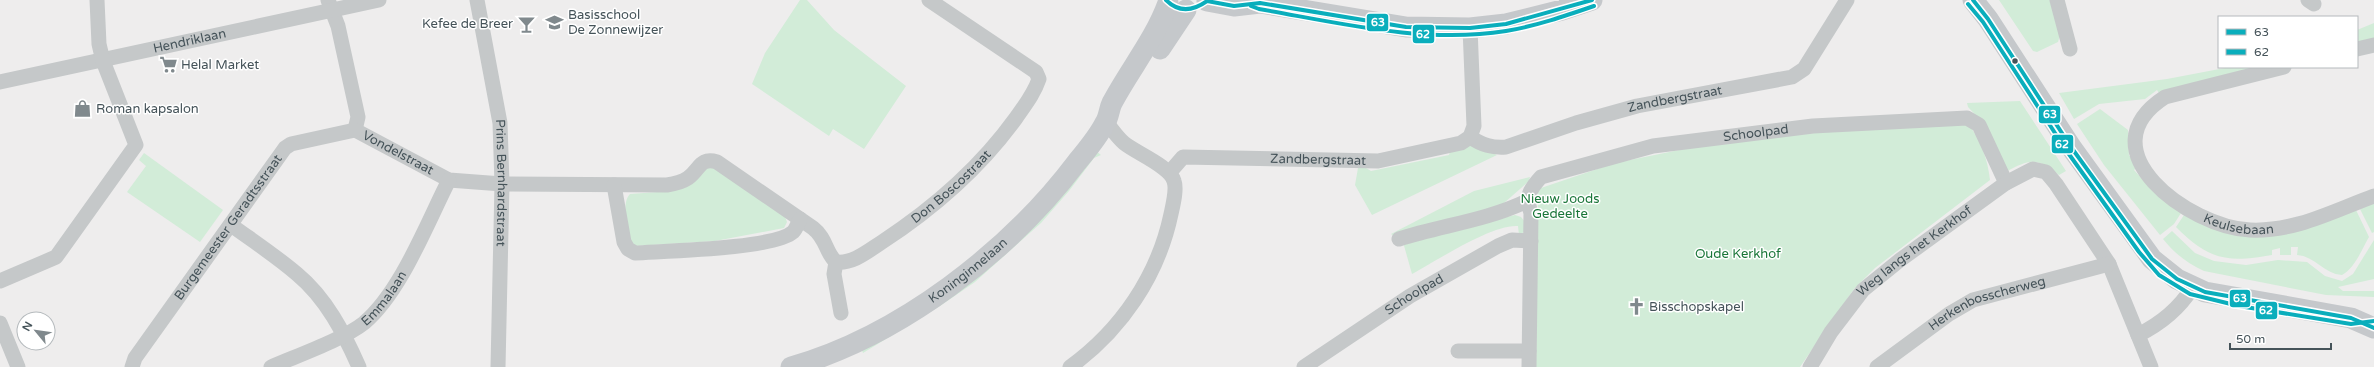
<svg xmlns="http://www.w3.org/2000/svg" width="2374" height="367" font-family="'Varela Round',sans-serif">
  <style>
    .green { fill: #d2ecd8 }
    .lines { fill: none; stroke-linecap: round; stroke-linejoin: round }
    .street { stroke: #c5c8c9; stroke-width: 15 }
    .secondary { stroke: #c5c8cb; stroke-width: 21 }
    .bus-1-casing { stroke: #fff; stroke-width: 7 }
    .bus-2-casing { stroke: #fff; stroke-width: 7 }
    .bus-1 { stroke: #0aaebc; stroke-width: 4 }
    .bus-2 { stroke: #0aaebc; stroke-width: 4 }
    .bus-dot { fill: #455359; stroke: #fff; stroke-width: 1.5 }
    .labels { text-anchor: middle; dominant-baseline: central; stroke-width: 3; stroke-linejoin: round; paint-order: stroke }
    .poi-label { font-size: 13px; fill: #455359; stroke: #fff; text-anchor: start }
    .street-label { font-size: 13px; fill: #455359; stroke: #fff }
    .park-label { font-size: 13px; fill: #1a7639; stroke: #fff }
    .line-badge { stroke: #fff; stroke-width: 1.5 }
    .badge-label { font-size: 11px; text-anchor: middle; font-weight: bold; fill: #fff }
  </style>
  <rect width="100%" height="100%" fill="#eeeded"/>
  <g class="green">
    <polygon points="800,0 807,0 834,30 906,86 864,149 833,129 829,136 752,84 765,53"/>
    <polygon points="1999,0 2052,0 2060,35 2058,42 2037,52 2033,51"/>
    <polygon points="2374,23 2374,39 2357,43 2357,30"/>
    <polygon points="2230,67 2255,67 2159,93 2157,90 2145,99 2099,104 2074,119 2059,93 2167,79"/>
    <path d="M 2020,101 L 2066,171 L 2059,175 C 2036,157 2030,159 2006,172 L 1984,124 L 1968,107 L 1967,103 Z"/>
    <polygon points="2100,109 2128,130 2129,156 2132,156 2137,167 2134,170 2155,193 2181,213 2174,224 2160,235 2104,165 2077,124"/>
    <path d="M 1906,123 L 1968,124 C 1981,139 1988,161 1990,180 L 1875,268 L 1854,289 L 1800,367 L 1536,367 L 1538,189 L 1615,163 L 1704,145 Z"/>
    <polygon points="1471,145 1497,155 1372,215 1355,185 1358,168 1366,168 1371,171 1449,155 1450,151"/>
    <polygon points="1095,150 1101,155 1094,158 1069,191 1041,223 975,282 940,306 863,353 860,346 894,330"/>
    <polygon points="144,153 223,210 200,242 127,192 146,166 139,160"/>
    <path d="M 708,167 L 714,167 L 784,214 L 787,222 L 784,228 L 715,241 L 636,246 L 631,243 C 629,229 620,205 630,194 L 671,191 Z"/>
    <polygon points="1530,177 1529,181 1496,210 1396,238 1391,234 1474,191"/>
    <polygon points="2374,203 2374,232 2372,233 2360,209"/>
    <path d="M 2356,210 L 2369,237 C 2362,249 2355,268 2342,275 C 2324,274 2315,256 2297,255 L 2298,247 L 2291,247 L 2291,255 L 2280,255 L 2280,248 L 2272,250 L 2272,255 C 2227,263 2209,260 2176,227 L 2184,215 L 2209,227 L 2233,234 Z"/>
    <path d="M 1515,215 L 1521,217 L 1525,222 L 1524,232 L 1519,235 L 1518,226 C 1492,224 1436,261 1412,274 L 1403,242 Z"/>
    <path d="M 2172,231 L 2195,253 L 2214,261 L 2246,265 L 2278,260 L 2307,262 L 2325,276 L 2342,281 L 2353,274 L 2374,240 L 2374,279 L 2338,287 L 2343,291 L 2374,291 L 2374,297 L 2326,295 L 2204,271 C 2187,263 2175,254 2163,239 Z"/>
  </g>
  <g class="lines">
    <g class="street">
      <path id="s1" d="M 328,0 L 338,26 L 358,117 L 355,130 L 449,180 L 502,184 L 667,185 C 674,184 682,182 688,178 C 700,169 700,157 717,162 L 813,228 C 827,239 825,252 836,262"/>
      <path id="s2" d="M 477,0 L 500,123 L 502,184 L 498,367"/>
      <polyline points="2057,0 2070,49"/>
      <polyline points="2308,0 2314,4"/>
      <polyline points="2357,49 2374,45"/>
      <path id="s3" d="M 2284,67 L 2165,97 C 2083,150 2189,227 2250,230 C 2295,232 2333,211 2374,196"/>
      <path id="s4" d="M 0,82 L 379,0"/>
      <path id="s5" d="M 1470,137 C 1482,145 1492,148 1506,147 L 1576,123 L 1637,106 L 1792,77 L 1804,69 L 1847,0"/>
      <path id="s6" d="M 1170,172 L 1183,157 L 1378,161 L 1461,143 L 1470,137 L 1474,126 L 1470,28"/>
      <path d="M 614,185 L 624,242 L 628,249 L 635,253 C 664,251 774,249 793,232 C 796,229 798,223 800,219"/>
      <path d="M 231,225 C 253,241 276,256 297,274 C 326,298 344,333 359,367"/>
      <path d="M 1399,239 C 1443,225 1485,221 1527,201"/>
      <path id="s7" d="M 836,262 C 853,264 868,251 882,242 C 934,208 980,168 1016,118 C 1025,105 1034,94 1039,79 L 1036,72 L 929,0"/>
      <polyline points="836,262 834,274 841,313"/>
      <polyline points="0,281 56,257 136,145 103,61 99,44 97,0"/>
      <polyline points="0,323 18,367"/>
      <path d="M 2138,335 C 2160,324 2179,309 2192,288"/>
      <polyline points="1458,351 1529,351"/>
      <path id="s8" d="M 132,367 L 135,358 L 285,148 L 291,144 L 355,130"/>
      <path id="s9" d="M 271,367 C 296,356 344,339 364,323 C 401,292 427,223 449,180"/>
      <path d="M 1070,367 C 1121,330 1158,276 1171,214 C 1173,205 1177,189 1174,181 C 1170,166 1136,153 1124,143 C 1117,137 1112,129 1106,122"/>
      <path id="s10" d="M 1304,367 L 1410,296 L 1498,246 L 1512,240 L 1531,241"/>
      <path id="s11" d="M 1529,367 L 1531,213 C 1525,197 1530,189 1541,177 L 1653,146 L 1813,126 L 1967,118 L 1979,125 L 2006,183"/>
      <path id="s12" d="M 1810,367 L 1831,332 L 1863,290 L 1900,260 L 2006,183 L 2033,169 L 2046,172 L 2056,184 L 2109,264 L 2151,367"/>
      <path id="s13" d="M 1877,367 L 1949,314 L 1973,300 L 2109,264"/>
    </g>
    <g class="secondary">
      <polyline points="1973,0 1988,19 2071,147 2152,259 2177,279 2205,292 2351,318 2374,328"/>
      <polyline points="1207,1 1234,6 1260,3 1406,27 1470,28 1506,24 1562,10 1592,0"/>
      <polyline points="1160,49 1186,10"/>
      <path id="s14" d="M 791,367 C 900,336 1009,252 1077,162 C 1087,150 1098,137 1105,123 C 1109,117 1109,109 1112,103 C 1130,69 1155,39 1168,3"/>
    </g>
    <defs>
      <g id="bus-1">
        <path d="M 1166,0 C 1179,13 1193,11 1207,1 L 1234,6 L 1260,3 L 1406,27 L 1470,28 L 1506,24 L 1592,0"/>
        <polyline points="1973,0 1988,19 2071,147 2152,259 2177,279 2205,292 2351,318 2374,328"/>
      </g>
      <g id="bus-2">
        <polyline points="1968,4 1983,22 2066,150 2139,252 2159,275 2190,294 2239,306 2351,324 2374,321"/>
        <path d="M 1251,6 L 1259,9 C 1340,23 1424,44 1506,31 C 1536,26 1565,16 1594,6"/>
      </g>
    </defs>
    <use href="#bus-1" class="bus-1-casing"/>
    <use href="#bus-2" class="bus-2-casing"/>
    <use href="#bus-1" class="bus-1"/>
    <use href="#bus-2" class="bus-2"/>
  </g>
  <defs>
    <symbol id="school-bare" viewBox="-9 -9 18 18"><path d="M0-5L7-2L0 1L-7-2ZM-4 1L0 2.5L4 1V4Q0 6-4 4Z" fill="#80898d" stroke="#fff" stroke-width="2.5" paint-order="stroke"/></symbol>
    <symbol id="bar-bare" viewBox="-9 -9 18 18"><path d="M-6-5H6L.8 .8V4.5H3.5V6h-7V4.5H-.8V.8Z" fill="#80898d" stroke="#fff" stroke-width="2.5" paint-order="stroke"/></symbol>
    <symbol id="supermarket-bare" viewBox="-9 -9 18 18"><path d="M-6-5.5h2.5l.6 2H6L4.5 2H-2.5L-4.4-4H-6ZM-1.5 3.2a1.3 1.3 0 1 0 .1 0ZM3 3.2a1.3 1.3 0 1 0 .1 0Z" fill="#80898d" stroke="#fff" stroke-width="2.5" paint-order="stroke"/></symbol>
    <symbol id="shop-bare" viewBox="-9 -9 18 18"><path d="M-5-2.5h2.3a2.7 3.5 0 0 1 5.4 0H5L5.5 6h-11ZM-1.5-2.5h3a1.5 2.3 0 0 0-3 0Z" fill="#80898d" stroke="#fff" stroke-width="2.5" paint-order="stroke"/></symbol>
    <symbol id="church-bare" viewBox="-9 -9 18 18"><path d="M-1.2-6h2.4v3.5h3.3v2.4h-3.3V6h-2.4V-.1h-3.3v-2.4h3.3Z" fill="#80898d" stroke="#fff" stroke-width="2.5" paint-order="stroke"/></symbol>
  </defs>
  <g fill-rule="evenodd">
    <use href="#school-bare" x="542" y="10" width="25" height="25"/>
    <use href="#bar-bare" x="514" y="12" width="25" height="25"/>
    <use href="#supermarket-bare" x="156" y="52" width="25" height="25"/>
    <use href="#shop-bare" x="70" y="96" width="25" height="25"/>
    <use href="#church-bare" x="1624" y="294" width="25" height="25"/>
  </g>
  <circle class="bus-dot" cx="2015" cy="61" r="3.5"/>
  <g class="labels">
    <g class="poi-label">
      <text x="568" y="15">Basisschool<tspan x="568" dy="15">De Zonnewijzer</tspan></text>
      <text x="513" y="24" text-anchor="end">Kefee de Breer</text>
      <text x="181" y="65">Helal Market</text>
      <text x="96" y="109">Roman kapsalon</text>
      <text x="1649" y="307">Bisschopskapel</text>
    </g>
    <g class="street-label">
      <text stroke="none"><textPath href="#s4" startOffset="194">Hendriklaan</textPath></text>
      <text stroke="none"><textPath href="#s5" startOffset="214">Zandbergstraat</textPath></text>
      <text stroke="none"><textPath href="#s11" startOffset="414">Schoolpad</textPath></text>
      <text stroke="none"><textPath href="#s1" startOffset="183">Vondelstraat</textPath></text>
      <text stroke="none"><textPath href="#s6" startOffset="155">Zandbergstraat</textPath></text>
      <text stroke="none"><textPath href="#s2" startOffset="185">Prins Bernhardstraat</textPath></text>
      <text stroke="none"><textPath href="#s7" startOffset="140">Don Boscostraat</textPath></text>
      <text stroke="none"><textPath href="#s3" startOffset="322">Keulsebaan</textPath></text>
      <text stroke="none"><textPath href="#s8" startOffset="170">Burgemeester Geradtsstraat</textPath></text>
      <text stroke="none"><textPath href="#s12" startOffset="158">Weg langs het Kerkhof</textPath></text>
      <text stroke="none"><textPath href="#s14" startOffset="203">Koninginnelaan</textPath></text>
      <text stroke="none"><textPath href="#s10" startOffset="132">Schoolpad</textPath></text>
      <text stroke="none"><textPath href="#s9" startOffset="135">Emmalaan</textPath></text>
      <text stroke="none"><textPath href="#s13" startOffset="129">Herkenbosscherweg</textPath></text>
    </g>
    <g class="park-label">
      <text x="1560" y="199">Nieuw Joods<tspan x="1560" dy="15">Gedeelte</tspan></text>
      <text x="1738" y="254">Oude Kerkhof</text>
    </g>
  </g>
  <g class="line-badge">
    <rect x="1366" y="13" width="23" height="19" rx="4" fill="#0aaebc"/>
    <rect x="1412" y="24" width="23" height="20" rx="4" fill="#0aaebc"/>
    <rect x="2038" y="105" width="23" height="19" rx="4" fill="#0aaebc"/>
    <rect x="2051" y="134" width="23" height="20" rx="4" fill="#0aaebc"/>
    <rect x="2229" y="289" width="22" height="19" rx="4" fill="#0aaebc"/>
    <rect x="2255" y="301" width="23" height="19" rx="4" fill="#0aaebc"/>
  </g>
  <g class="badge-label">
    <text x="1378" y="26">63</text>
    <text x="1423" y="38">62</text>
    <text x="2050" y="118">63</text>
    <text x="2062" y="148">62</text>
    <text x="2240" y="302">63</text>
    <text x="2266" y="314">62</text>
  </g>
  <rect x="2218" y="16" width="140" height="52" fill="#ffffff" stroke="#b5babd"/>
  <rect x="2226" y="29" width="20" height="6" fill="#0aaebc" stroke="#b5babd"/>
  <text x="2254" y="36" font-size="12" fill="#455359">63</text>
  <rect x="2226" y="49" width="20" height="6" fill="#0aaebc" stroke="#b5babd"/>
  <text x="2254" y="56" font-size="12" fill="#455359">62</text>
  <g transform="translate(36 331) rotate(299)"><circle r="19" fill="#ffffff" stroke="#b5babd"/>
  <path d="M0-3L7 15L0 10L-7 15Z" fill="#80898d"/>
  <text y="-6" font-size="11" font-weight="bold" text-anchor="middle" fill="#455359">N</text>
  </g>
  <path d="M2230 343v6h101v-6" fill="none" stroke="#455359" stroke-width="2"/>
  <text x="2236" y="343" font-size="12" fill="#455359" stroke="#ffffff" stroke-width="3" paint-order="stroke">50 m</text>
</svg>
